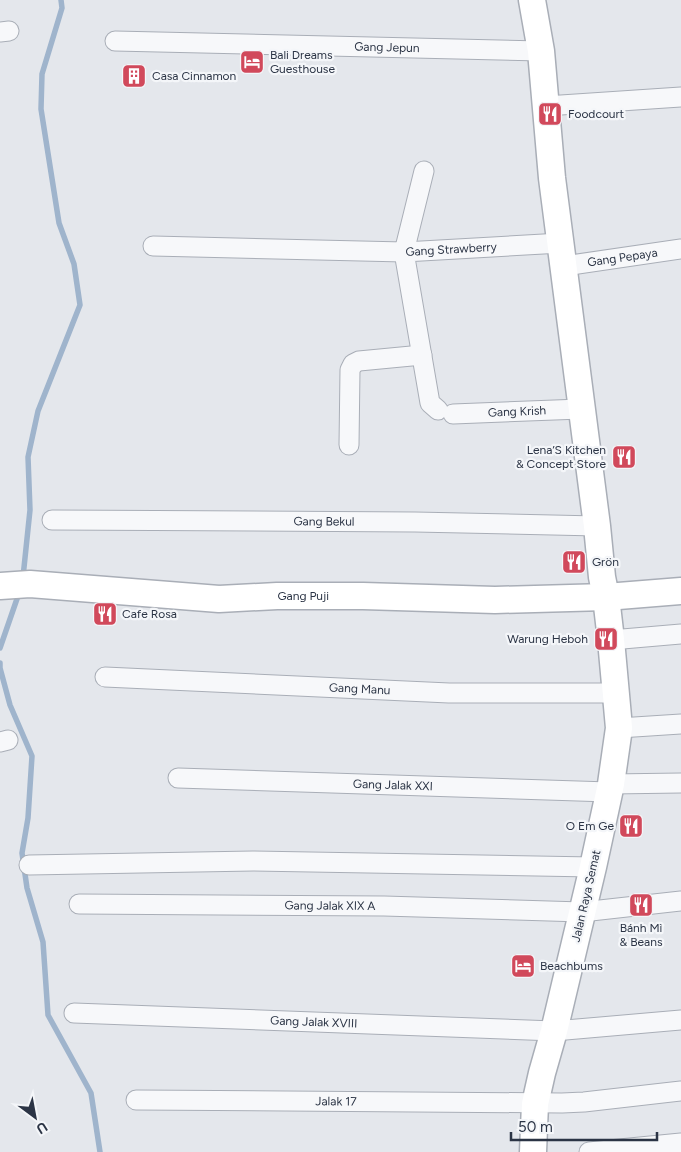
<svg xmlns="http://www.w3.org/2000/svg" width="681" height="1152" font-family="Figtree,sans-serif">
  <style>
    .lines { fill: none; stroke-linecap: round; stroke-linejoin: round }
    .stream { stroke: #9fb4cc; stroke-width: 5.5 }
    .street-casing { stroke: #a9aeb7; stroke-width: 21 }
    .secondary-casing { stroke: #a9aeb7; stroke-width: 29 }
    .street { stroke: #f7f8fa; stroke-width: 19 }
    .secondary { stroke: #fff; stroke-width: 26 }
    .labels { text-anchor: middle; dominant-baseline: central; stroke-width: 4.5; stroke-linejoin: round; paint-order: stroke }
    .street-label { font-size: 12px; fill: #2b3445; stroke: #f4f6f9 }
    .poi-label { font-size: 12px; fill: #2b3445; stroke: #f4f6f9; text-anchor: start }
  </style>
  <rect width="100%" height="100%" fill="#e4e7ec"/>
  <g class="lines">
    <g class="stream">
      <polyline points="23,577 30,510 28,457 38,411 80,305 74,264 59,223 41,109 42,74 62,8 61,0"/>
      <polyline points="0,648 19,593"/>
      <polyline points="0,663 0,668 10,705 32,756 28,818 22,853 27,888 43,942 48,1015 91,1093 100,1152"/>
    </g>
    <defs>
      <g id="street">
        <polyline points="0,32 9,31"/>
        <path id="s1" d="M 115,41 L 541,51"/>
        <polyline points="546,106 681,97"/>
        <polyline points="153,246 404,252 424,171"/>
        <path id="s2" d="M 564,266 L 681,249"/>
        <path id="s3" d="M 438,410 L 430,403 L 404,252 L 561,243"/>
        <path id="s4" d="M 453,414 L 581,409"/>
        <polyline points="349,445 350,370 353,364 359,361 422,355"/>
        <path id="s5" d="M 52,520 L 415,522 L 597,526"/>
        <polyline points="611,640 681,634"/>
        <path id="s6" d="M 105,677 L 449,693 L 616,693"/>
        <polyline points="619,728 681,724"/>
        <polyline points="0,742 8,740"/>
        <path id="s7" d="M 178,778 L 609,792"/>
        <polyline points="611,784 681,783"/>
        <polyline points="29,865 253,861 593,867"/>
        <path id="s8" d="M 79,904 L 384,906 L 582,912 L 681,901"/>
        <path id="s9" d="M 74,1013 L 554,1031 L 681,1020"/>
        <path id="s10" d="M 136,1100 L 562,1103 L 584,1102 L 681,1091"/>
        <polyline points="589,1152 681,1143"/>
      </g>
      <g id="secondary">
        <polyline points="532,0 541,51 552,178 597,526 602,577 606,597 611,640 619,728 611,784 593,867 554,1031 542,1073 535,1104 533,1152"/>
        <path id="s11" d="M 0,586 L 30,584 L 219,599 L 277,596 L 363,596 L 495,600 L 606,597 L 681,591"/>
      </g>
    </defs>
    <use href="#street" class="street-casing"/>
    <use href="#secondary" class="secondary-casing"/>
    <use href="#street" class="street"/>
    <use href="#secondary" class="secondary"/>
  </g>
  <defs>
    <symbol id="hotel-square" viewBox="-11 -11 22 22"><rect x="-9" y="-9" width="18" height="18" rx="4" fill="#d1495b" stroke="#f4f6f9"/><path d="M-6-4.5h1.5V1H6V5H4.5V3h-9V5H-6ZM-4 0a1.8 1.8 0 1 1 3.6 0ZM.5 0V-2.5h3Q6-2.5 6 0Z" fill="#fff"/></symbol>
    <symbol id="building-square" viewBox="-11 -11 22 22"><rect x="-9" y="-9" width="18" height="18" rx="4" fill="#d1495b" stroke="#f4f6f9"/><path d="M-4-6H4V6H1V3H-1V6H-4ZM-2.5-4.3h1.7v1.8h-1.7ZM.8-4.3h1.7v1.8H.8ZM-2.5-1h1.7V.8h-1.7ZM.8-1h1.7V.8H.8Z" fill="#fff"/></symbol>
    <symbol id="restaurant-square" viewBox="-11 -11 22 22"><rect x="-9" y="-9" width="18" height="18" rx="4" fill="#d1495b" stroke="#f4f6f9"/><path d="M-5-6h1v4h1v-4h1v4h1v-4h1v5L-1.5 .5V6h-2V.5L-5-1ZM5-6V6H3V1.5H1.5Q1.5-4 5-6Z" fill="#fff"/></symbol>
  </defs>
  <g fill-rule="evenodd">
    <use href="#hotel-square" x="238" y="48" width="28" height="28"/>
    <use href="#building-square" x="120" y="62" width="28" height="28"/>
    <use href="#restaurant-square" x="536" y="100" width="28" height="28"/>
    <use href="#restaurant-square" x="610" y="443" width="28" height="28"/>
    <use href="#restaurant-square" x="560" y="548" width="28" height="28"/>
    <use href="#restaurant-square" x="91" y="600" width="28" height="28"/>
    <use href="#restaurant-square" x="592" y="625" width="28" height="28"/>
    <use href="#restaurant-square" x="617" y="812" width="28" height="28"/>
    <use href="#restaurant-square" x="627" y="891" width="28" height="28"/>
    <use href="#hotel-square" x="509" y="952" width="28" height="28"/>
  </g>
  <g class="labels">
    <g class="street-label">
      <text stroke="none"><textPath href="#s1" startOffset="272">Gang Jepun</textPath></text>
      <text stroke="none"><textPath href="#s3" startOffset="211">Gang Strawberry</textPath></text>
      <text stroke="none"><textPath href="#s2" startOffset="59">Gang Pepaya</textPath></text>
      <text stroke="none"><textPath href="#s4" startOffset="64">Gang Krish</textPath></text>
      <text stroke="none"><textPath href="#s5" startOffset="272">Gang Bekul</textPath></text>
      <text stroke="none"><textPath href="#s11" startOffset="304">Gang Puji</textPath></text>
      <text stroke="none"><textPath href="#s6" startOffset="255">Gang Manu</textPath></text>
      <text stroke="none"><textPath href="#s7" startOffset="215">Gang Jalak XXI</textPath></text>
      <text transform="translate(586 896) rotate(-77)">Jalan Raya Semat</text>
      <text stroke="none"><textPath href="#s8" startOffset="251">Gang Jalak XIX A</textPath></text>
      <text stroke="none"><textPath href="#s9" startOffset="240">Gang Jalak XVIII</textPath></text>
      <text stroke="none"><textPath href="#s10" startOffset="200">Jalak 17</textPath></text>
    </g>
    <g class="poi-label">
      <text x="270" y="55">Bali Dreams<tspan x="270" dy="14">Guesthouse</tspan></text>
      <text x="152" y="76">Casa Cinnamon</text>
      <text x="568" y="114">Foodcourt</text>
      <text x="606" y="450" text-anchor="end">Lena’S Kitchen<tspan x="606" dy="14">&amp; Concept Store</tspan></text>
      <text x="592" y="562">Grön</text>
      <text x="122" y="614">Cafe Rosa</text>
      <text x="588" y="639" text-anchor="end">Warung Heboh</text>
      <text x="614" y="826" text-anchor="end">O Em Ge</text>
      <text x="641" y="928" text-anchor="middle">Bánh Mì<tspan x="641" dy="14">&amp; Beans</tspan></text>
      <text x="540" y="966">Beachbums</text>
    </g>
  </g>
  <g transform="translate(35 1117) rotate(148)" stroke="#f4f6f9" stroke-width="4" paint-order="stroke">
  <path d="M0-4L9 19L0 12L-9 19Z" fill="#2b3445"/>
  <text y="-8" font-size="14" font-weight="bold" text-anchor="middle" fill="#2b3445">U</text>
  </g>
  <path d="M511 1132v8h146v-8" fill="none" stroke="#2b3445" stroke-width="2.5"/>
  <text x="518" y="1132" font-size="15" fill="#2b3445" stroke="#f4f6f9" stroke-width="4" paint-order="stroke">50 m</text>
</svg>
